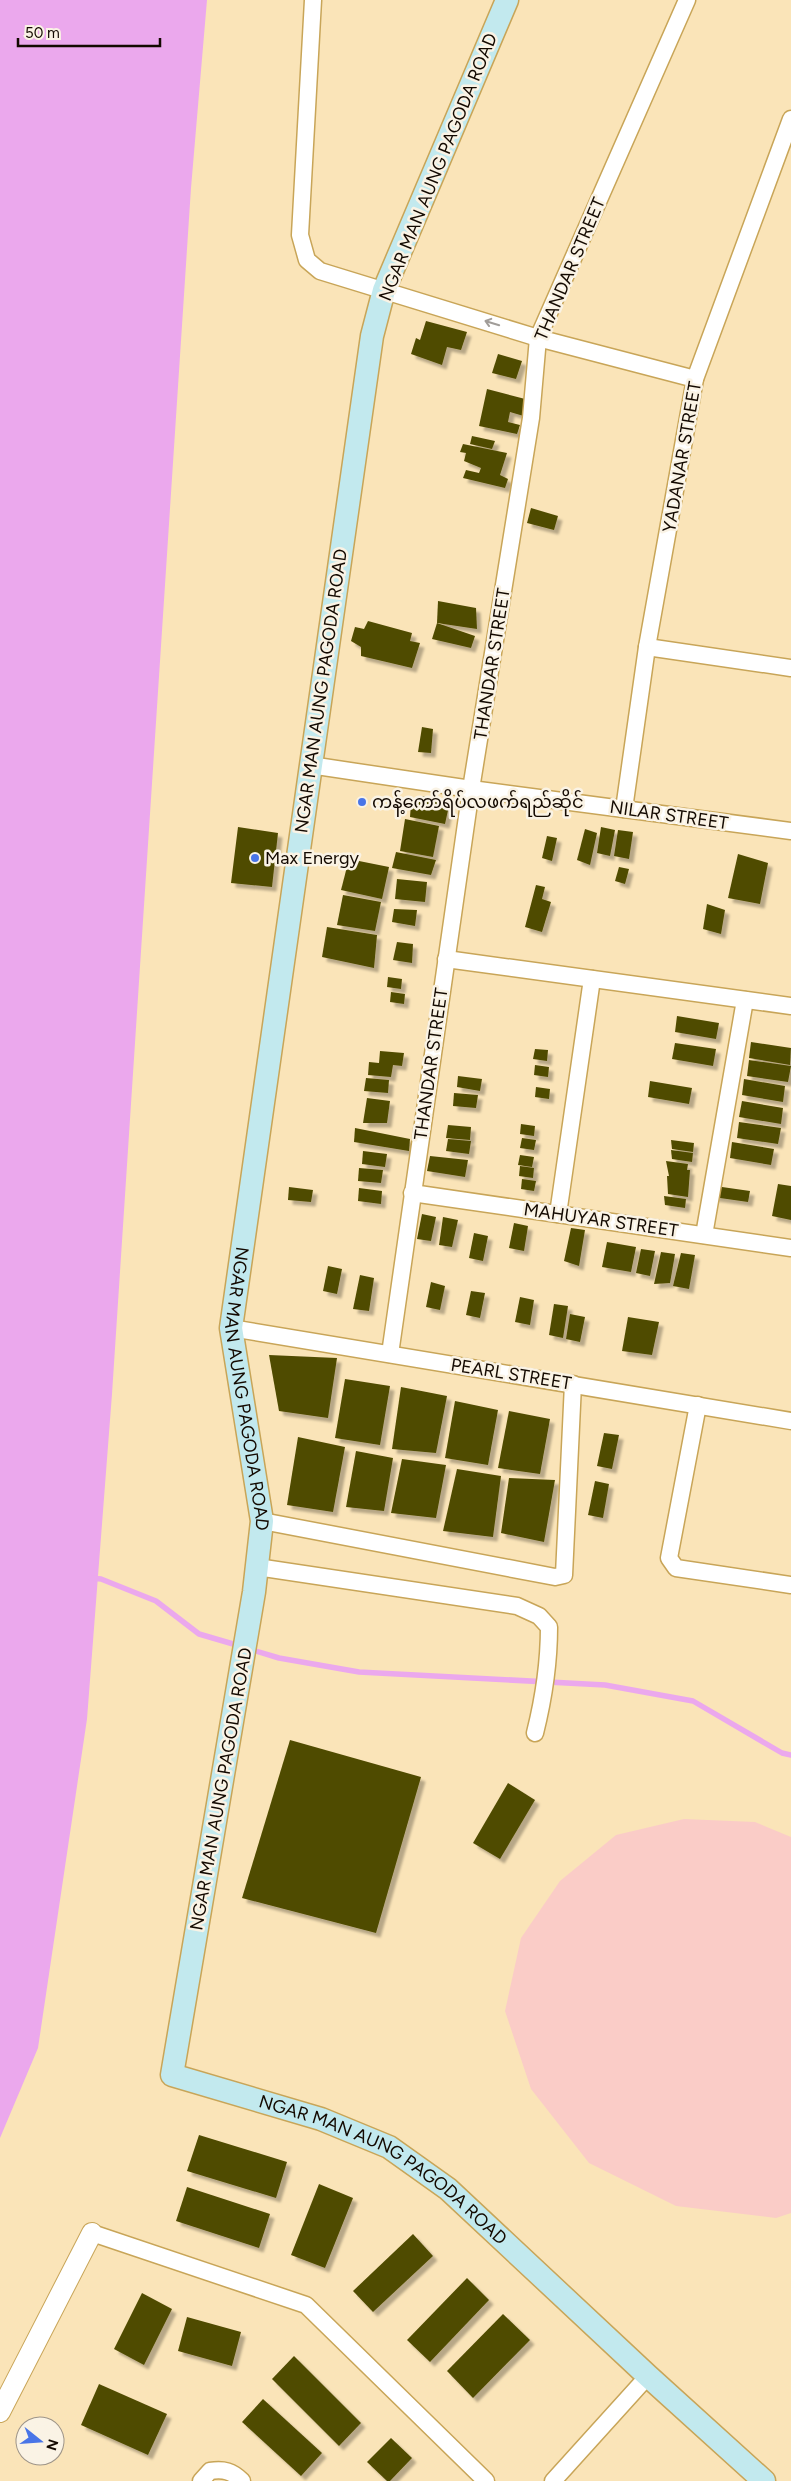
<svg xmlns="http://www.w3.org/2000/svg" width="791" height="2481" font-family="Figtree,'Noto Sans Myanmar',sans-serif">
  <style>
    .green { fill: #faccc7 }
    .water { fill: #eba8ed }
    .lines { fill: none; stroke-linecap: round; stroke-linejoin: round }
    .stream { stroke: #eba8ed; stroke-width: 5.5 }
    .building { fill: #504b06; filter: url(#shadow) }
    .minor-casing { stroke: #c8a558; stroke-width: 19 }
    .tertiary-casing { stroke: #c8a558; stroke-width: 22 }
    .secondary-casing { stroke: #c8a558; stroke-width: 25 }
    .minor { stroke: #fff; stroke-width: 16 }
    .tertiary { stroke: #fff; stroke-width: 20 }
    .secondary { stroke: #c2e9ee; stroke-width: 22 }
    .oneway { stroke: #a19d99 }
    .poi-dot { fill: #4975e7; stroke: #faf3e5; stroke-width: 2 }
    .labels { text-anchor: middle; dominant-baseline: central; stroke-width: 5; stroke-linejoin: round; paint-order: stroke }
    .street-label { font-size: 18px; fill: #130900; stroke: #faf3e5 }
    .poi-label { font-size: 18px; fill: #130900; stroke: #faf3e5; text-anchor: start }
  </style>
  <defs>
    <filter id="shadow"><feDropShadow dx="4.5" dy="4.5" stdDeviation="1" flood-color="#0004"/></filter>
  </defs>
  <rect width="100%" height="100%" fill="#fae4b8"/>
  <polygon class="green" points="684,1819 755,1822 791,1837 791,2213 776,2218 676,2206 589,2163 531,2089 505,2011 521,1938 560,1881 616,1835"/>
  <polygon class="water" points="0,0 207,0 191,188 112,1394 87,1719 38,2048 0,2138"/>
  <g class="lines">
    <g class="stream">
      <polyline points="91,1578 101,1579 156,1601 199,1634 240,1646"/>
      <polyline points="249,1649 279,1658 359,1672 605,1685 693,1701 782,1753 791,1755"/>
    </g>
  </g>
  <g class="building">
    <polygon points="426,321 467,332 461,350 447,347 442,365 411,354 416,338 420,340"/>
    <polygon points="498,354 522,361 516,379 492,373"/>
    <polygon points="487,389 529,400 527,417 510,412 508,422 520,425 517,434 479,426"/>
    <polygon points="472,436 495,441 492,449 470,444"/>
    <polygon points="463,444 507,453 500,475 508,479 505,488 463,478 466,470 479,473 481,468 464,461 466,453 460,452"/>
    <polygon points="531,508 558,516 554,530 527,523"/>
    <polygon points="438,601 476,608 477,629 437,623"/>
    <polygon points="368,621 412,633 410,641 420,643 412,668 361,656 361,647 351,641 355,627 364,629"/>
    <polygon points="437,623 475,636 471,648 432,639"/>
    <polygon points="422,727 433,729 431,753 418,752"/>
    <polygon points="422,796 450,801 445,824 410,817 411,803 418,804"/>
    <polygon points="405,819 439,826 433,857 400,851"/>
    <polygon points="238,827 278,833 272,887 231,883"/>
    <polygon points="601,827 615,830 610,856 597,853"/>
    <polygon points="585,829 597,833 590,865 577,860"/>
    <polygon points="618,830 633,832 629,859 614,856"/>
    <polygon points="547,836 557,838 552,861 542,858"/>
    <polygon points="396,852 436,860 431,875 392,868"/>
    <polygon points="738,854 768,863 760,904 728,898"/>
    <polygon points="349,859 389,867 382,899 341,890"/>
    <polygon points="619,867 629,869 625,884 615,881"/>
    <polygon points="397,879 427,882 425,902 395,899"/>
    <polygon points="536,885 545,887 542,899 551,902 542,932 525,927"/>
    <polygon points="343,895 381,902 375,931 337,925"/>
    <polygon points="707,904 725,910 721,934 703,929"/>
    <polygon points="394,909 417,910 415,926 392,922"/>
    <polygon points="327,927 377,935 374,968 322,957"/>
    <polygon points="397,942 413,944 412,963 393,960"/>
    <polygon points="388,977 402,979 401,989 387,987"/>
    <polygon points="391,992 405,994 404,1004 390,1002"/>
    <polygon points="677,1016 719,1023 716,1039 675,1032"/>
    <polygon points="751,1042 791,1048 790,1065 749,1058"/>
    <polygon points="675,1043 716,1049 713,1066 672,1059"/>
    <polygon points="535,1049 548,1050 547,1061 533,1059"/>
    <polygon points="380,1051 404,1053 402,1066 393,1065 391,1077 368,1075 369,1062 379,1063"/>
    <polygon points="749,1060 791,1066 788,1082 747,1076"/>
    <polygon points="535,1065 549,1067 548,1077 534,1075"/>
    <polygon points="458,1076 482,1079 480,1091 457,1087"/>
    <polygon points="366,1078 389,1080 388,1093 364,1091"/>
    <polygon points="744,1079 785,1086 783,1102 742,1095"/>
    <polygon points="650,1081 692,1088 689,1104 648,1097"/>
    <polygon points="536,1087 550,1089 549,1099 535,1097"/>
    <polygon points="454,1093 478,1095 476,1108 453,1106"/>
    <polygon points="367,1098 390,1101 387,1123 363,1123"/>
    <polygon points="742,1101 783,1108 781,1124 739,1117"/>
    <polygon points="739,1122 781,1128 778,1144 737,1138"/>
    <polygon points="521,1124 535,1126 534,1136 520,1134"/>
    <polygon points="448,1125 471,1127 470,1140 446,1138"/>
    <polygon points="355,1128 410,1139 409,1151 354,1142"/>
    <polygon points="522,1138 536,1140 534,1150 520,1148"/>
    <polygon points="448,1139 471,1141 469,1154 446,1151"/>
    <polygon points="671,1140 694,1143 693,1152 672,1149"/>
    <polygon points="732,1142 774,1149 771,1165 730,1158"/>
    <polygon points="671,1150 693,1153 692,1162 672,1159"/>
    <polygon points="363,1151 387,1154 385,1167 362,1164"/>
    <polygon points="520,1155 534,1157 532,1167 518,1165"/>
    <polygon points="430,1156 468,1160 465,1177 427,1171"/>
    <polygon points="666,1161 688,1164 687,1170 690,1170 688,1197 668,1194 667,1176 669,1176"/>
    <polygon points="520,1166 534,1168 533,1178 519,1176"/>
    <polygon points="359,1168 383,1170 381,1183 358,1181"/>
    <polygon points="522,1179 536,1181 534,1191 521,1189"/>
    <polygon points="778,1184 791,1186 791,1220 772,1216"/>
    <polygon points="715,1186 750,1191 748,1202 713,1197"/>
    <polygon points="289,1187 313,1190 311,1202 288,1200"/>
    <polygon points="359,1188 382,1191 381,1204 358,1201"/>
    <polygon points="664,1196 686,1199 685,1208 665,1205"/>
    <polygon points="422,1214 436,1217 431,1241 417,1239"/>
    <polygon points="443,1217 458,1220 452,1247 439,1245"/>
    <polygon points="514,1223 528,1226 524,1251 509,1248"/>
    <polygon points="571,1228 585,1230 579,1266 564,1261"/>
    <polygon points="474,1233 488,1236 483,1261 469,1258"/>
    <polygon points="607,1242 636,1247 631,1272 602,1267"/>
    <polygon points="641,1249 655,1251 650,1276 636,1273"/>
    <polygon points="661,1252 675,1254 670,1283 654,1284"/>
    <polygon points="681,1253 695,1255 689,1289 673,1286"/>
    <polygon points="328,1266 342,1269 337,1294 323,1291"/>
    <polygon points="360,1275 374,1278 369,1311 353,1309"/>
    <polygon points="431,1282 445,1286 440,1310 426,1307"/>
    <polygon points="471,1291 485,1293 480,1318 466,1315"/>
    <polygon points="520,1297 534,1300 530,1325 515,1322"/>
    <polygon points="554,1304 568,1306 563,1338 549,1335"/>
    <polygon points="570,1314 585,1317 580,1342 566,1339"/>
    <polygon points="628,1317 659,1322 652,1355 622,1351"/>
    <polygon points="269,1355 337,1358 328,1418 279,1411"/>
    <polygon points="345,1379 390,1386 380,1445 335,1438"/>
    <polygon points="401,1387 447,1396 436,1453 392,1449"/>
    <polygon points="455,1401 498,1410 488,1465 445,1458"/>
    <polygon points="509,1411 550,1419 540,1474 498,1468"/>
    <polygon points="604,1433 619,1435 612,1469 597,1466"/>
    <polygon points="298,1437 345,1447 333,1512 287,1505"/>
    <polygon points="356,1451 393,1458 384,1511 346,1507"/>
    <polygon points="402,1459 446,1465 436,1518 391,1513"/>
    <polygon points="457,1469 501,1476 493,1537 443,1531"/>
    <polygon points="509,1478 555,1480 544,1542 501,1533"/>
    <polygon points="595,1481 609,1484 603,1518 588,1515"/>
    <polygon points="290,1740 421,1777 376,1933 242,1898"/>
    <polygon points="508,1783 535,1800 500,1859 473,1843"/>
    <polygon points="199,2135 287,2162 276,2198 187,2171"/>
    <polygon points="319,2184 353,2198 325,2268 291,2255"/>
    <polygon points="187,2187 270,2214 259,2248 176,2221"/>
    <polygon points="413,2234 433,2256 373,2312 353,2291"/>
    <polygon points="467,2278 489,2300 430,2362 407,2340"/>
    <polygon points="142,2293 172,2309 144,2365 114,2349"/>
    <polygon points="503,2314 530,2340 473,2398 447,2371"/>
    <polygon points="187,2317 241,2332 232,2366 178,2351"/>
    <polygon points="294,2356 361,2423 339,2446 272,2379"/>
    <polygon points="99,2384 167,2414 148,2455 81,2425"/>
    <polygon points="263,2399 322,2453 301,2476 242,2422"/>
    <polygon points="391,2438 412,2458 390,2481 387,2481 367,2462"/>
  </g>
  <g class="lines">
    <defs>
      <g id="minor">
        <polyline points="313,0 300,235 307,260 320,271 538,338 695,379"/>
        <polyline points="647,647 791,668"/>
        <polyline points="310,765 471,789 791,831"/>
        <polyline points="624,809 647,647 695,379 791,119"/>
        <polyline points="446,959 791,1006"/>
        <polyline points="412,1193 791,1248"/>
        <polyline points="558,1214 592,979"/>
        <polyline points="704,1235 745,1000"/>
        <polyline points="231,1328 791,1421"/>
        <polyline points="390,1354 471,789 531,418 538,338 687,0"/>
        <polyline points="698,1405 669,1558 676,1568 791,1585"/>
        <polyline points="262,1521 555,1577 564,1575 573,1384"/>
        <path d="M 257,1567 L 517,1606 L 539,1616 L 549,1627 C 549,1664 544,1697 535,1733"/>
        <polyline points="92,2233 306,2305 486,2481"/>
        <path d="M 201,2481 L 210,2471 C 224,2469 232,2471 242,2481"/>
        <polyline points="553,2481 648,2376"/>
      </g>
      <polyline id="tertiary" points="0,2412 92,2233"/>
      <g id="secondary">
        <path id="s1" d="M 507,0 L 384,290 L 372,336 L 231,1328 L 262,1521 L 254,1592 L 172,2075 L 321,2119 L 389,2147 L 448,2189 L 648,2376 L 764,2481"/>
      </g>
    </defs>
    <use href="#minor" class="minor-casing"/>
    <use href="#tertiary" class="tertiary-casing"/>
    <use href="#secondary" class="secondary-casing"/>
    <use href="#minor" class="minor"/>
    <use href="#tertiary" class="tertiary"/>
    <use href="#secondary" class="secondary"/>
  </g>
  <defs><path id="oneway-shaft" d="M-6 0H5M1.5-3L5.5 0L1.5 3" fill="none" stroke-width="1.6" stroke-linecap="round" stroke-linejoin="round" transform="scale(1.25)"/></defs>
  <use class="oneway" href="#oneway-shaft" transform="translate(492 323) rotate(-163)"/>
  <g class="poi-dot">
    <circle cx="362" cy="802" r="5"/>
    <circle cx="255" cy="858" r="5"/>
  </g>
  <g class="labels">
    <g class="street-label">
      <text transform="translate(438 167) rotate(-68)">NGAR MAN AUNG PAGODA ROAD</text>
      <text transform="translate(570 269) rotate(-67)">THANDAR STREET</text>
      <text transform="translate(682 457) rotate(-80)">YADANAR STREET</text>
      <text transform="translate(492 664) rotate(-81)">THANDAR STREET</text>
      <text transform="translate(321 691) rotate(-82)">NGAR MAN AUNG PAGODA ROAD</text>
      <text transform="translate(669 815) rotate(8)">NILAR STREET</text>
      <text transform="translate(431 1064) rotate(-82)">THANDAR STREET</text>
      <text transform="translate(601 1220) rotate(8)">MAHUYAR STREET</text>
      <text transform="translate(511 1374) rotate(9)">PEARL STREET</text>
      <text stroke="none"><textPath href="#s1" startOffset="1426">NGAR MAN AUNG PAGODA ROAD</textPath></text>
      <text transform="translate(221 1789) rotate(-80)">NGAR MAN AUNG PAGODA ROAD</text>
      <text stroke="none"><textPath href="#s1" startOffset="2356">NGAR MAN AUNG PAGODA ROAD</textPath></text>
    </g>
    <g class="poi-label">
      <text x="372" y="802">ကန့်ကော်ရိပ်လဖက်ရည်ဆိုင်</text>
      <text x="265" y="858">Max Energy</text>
    </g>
  </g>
  <g transform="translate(40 2441) rotate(107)"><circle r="24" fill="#faf3e5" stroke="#9e9589"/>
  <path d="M0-4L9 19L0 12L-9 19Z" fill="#4975e7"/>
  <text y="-8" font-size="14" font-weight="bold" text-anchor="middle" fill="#130900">N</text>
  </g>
  <path d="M18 38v8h142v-8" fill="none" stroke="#130900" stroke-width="2.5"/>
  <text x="25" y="38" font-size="15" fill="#130900" stroke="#faf3e5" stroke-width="4" paint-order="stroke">50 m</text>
</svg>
